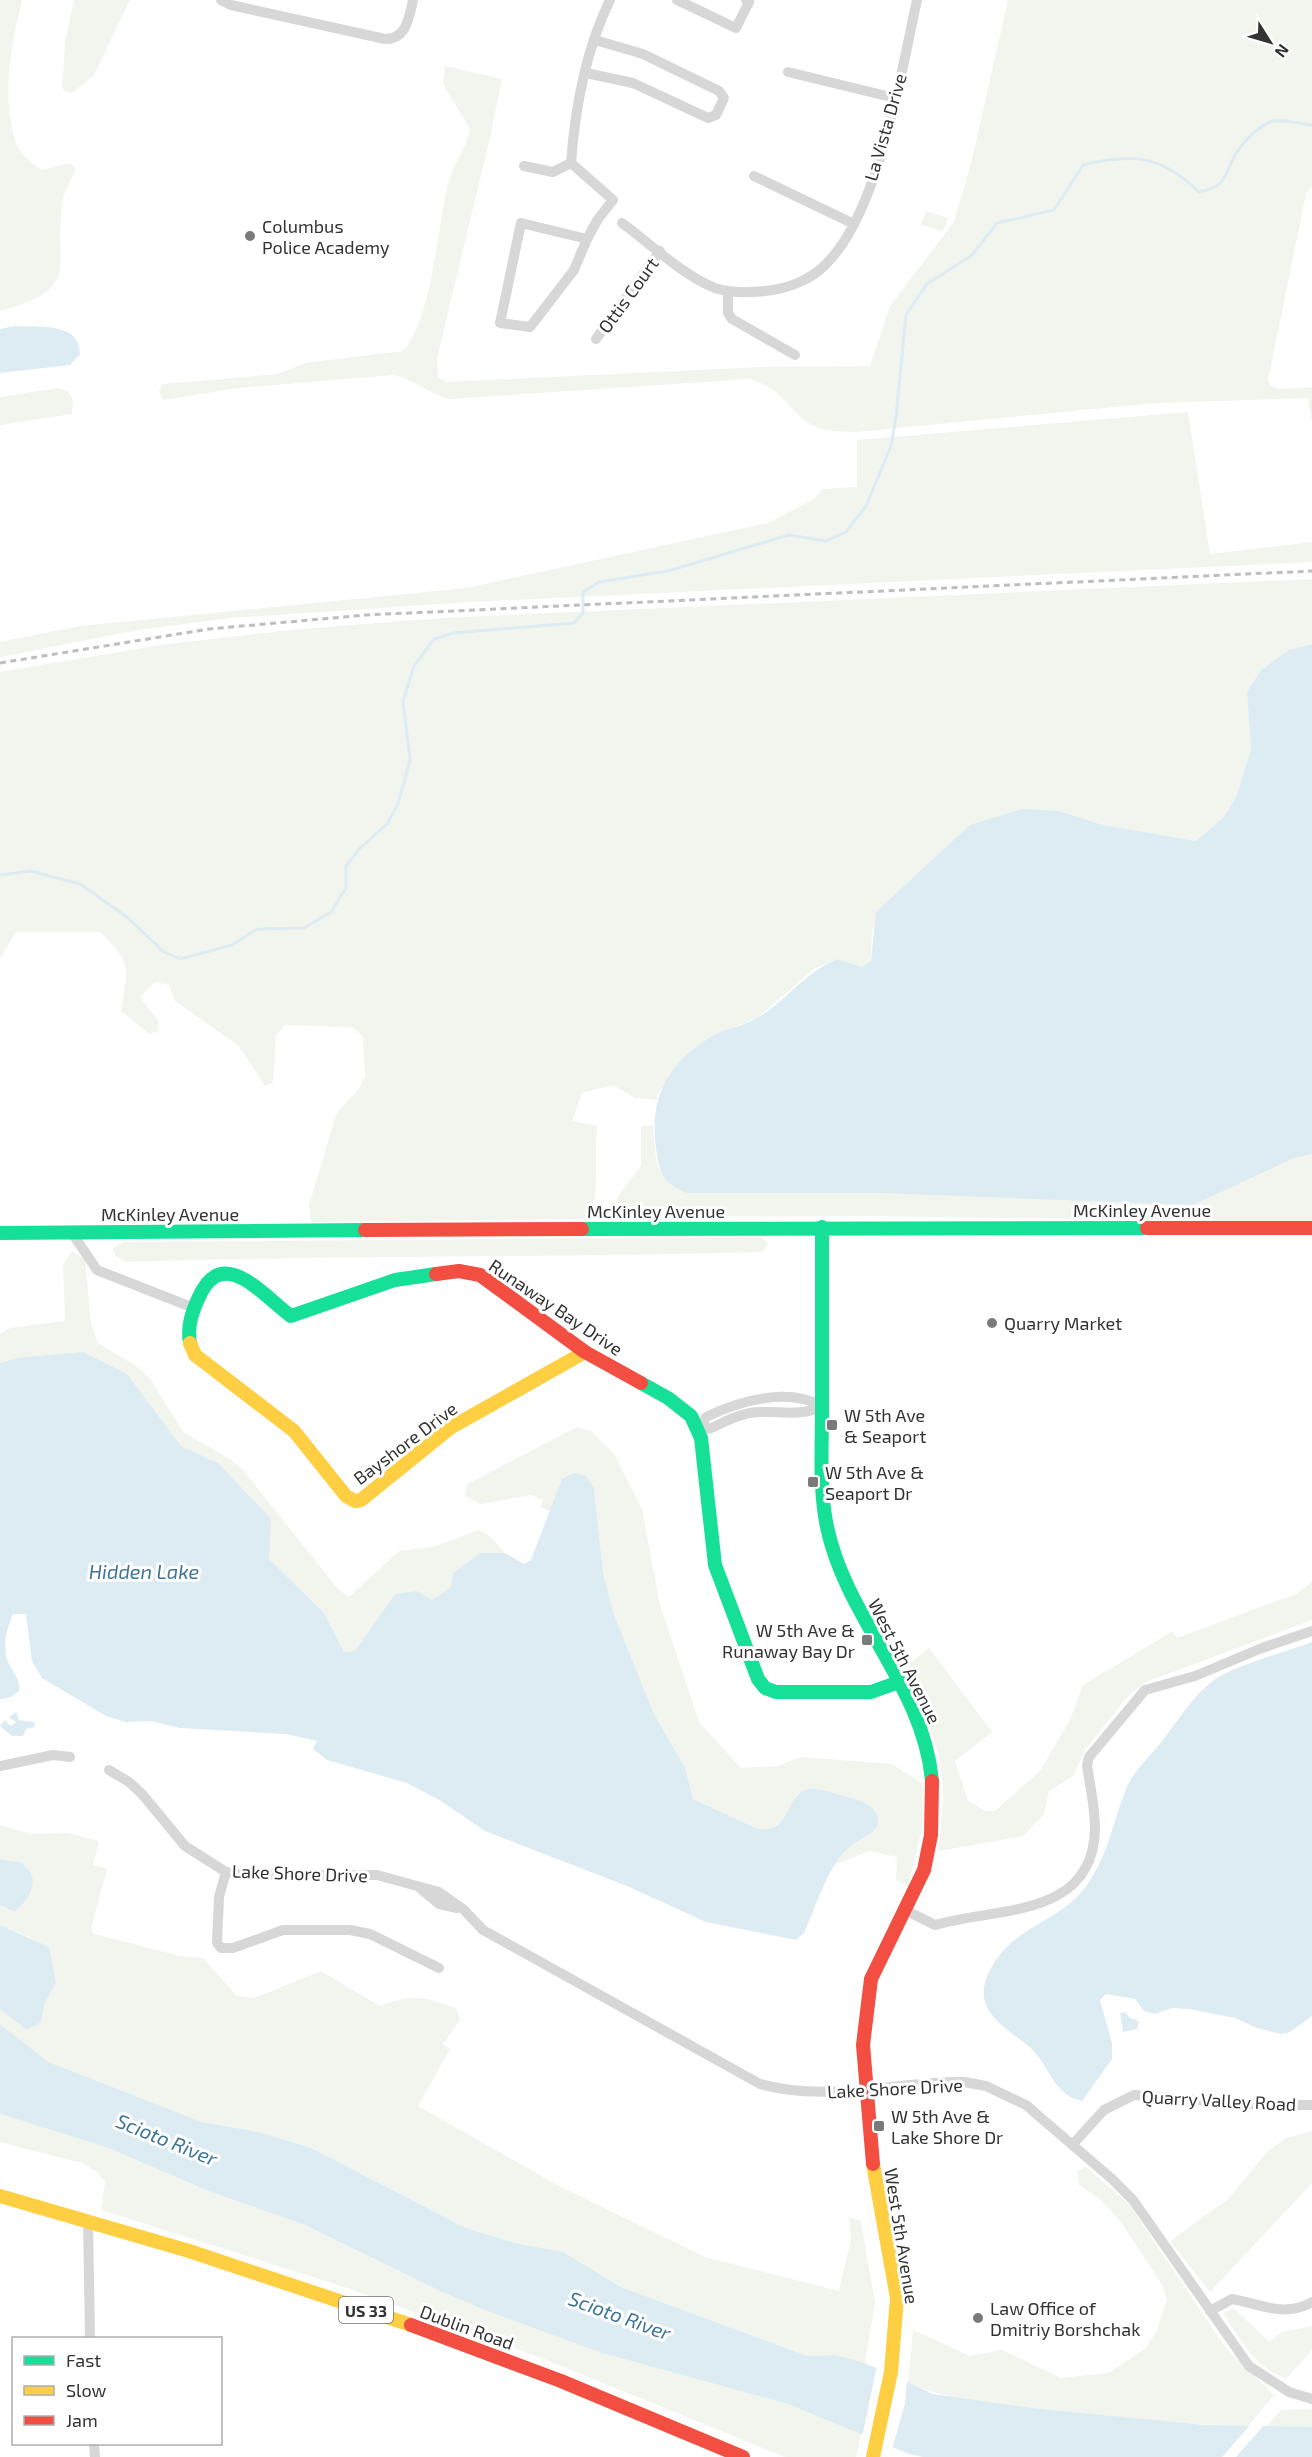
<svg xmlns="http://www.w3.org/2000/svg" width="1312" height="2457" font-family="'Exo 2',sans-serif">
  <style>
    .green { fill: #f1f5ed }
    .water { fill: #ddebf3 }
    .pier { fill: #fff }
    .lines { fill: none; stroke-linecap: round; stroke-linejoin: round }
    .stream { stroke: #ddebf3; stroke-width: 3 }
    .street { stroke: #d7d7d7; stroke-width: 10 }
    .fast { stroke: #16e098; stroke-width: 14 }
    .slow { stroke: #ffcf43; stroke-width: 14 }
    .jam { stroke: #f24e42; stroke-width: 14 }
    .rail { stroke: #bebebe; stroke-width: 3; stroke-dasharray: 6 4.5; stroke-linecap: butt }
    .poi-dot { fill: #7a7a7a; stroke: #fff; stroke-width: 2 }
    .labels { text-anchor: middle; dominant-baseline: central; stroke-width: 6; stroke-linejoin: round; paint-order: stroke }
    .shield { fill: #fff; stroke: #707070; stroke-width: 1.5 }
    .shield-label { font-size: 16px; font-weight: bold; fill: #333 }
    .street-label { font-size: 18px; fill: #333; stroke: #fff }
    .poi-label { font-size: 18px; fill: #333; stroke: #fff; text-anchor: start }
    .water-label { font-size: 20px; font-style: italic; fill: #3f7597; stroke: #fff }
  </style>
  <rect width="100%" height="100%" fill="#fff"/>
  <g class="green">
    <path d="M 0,0 L 22,0 C 11,44 1,99 16,143 C 20,155 32,163 41,170 L 71,163 L 75,169 C 72,179 65,189 63,199 C 51,268 86,287 0,311 Z"/>
    <polygon points="74,0 130,0 94,75 72,93 67,92 62,88 65,42"/>
    <path d="M 1008,0 L 1312,0 L 1312,185 L 1306,194 L 1268,380 L 1271,386 L 1281,389 L 1312,387 L 1312,423 L 1308,398 L 1155,403 L 856,432 C 842,431 822,432 810,424 C 783,406 786,390 749,379 L 450,399 C 429,394 414,379 393,375 L 238,388 L 163,400 L 159,391 L 163,384 L 278,374 L 305,363 L 403,351 C 431,322 438,225 448,184 C 453,164 466,149 470,129 L 443,84 L 445,66 L 502,79 L 489,142 L 437,358 L 438,377 L 446,382 L 765,367 L 870,366 L 890,306 L 954,222 L 972,160 Z"/>
    <polygon points="926,211 948,218 943,231 921,225"/>
    <polygon points="59,388 68,391 73,400 72,414 0,425 0,397"/>
    <polygon points="1188,412 1210,554 1312,542 1312,562 470,602 230,618 138,630 0,657 0,642 81,626 466,588 768,523 814,499 822,489 857,487 857,440"/>
    <path d="M 1312,579 L 1312,644 L 1289,650 L 1261,670 L 1247,692 L 1251,750 L 1236,797 L 1224,817 L 1196,841 L 1103,825 L 1059,811 L 872,929 L 871,961 L 862,967 L 837,959 L 814,969 L 757,1018 L 714,1035 L 679,1063 L 658,1093 L 657,1100 L 635,1098 L 613,1085 L 582,1093 L 572,1121 L 597,1126 C 594,1154 599,1186 592,1213 L 584,1219 L 311,1222 L 309,1205 L 337,1112 L 358,1090 L 365,1077 L 363,1037 L 353,1027 L 284,1025 L 276,1036 L 273,1082 L 265,1086 L 239,1046 L 175,1001 L 169,985 L 155,982 L 140,997 L 159,1022 L 158,1031 L 149,1034 L 121,1011 C 128,967 133,964 100,932 L 16,932 L 0,958 L 0,672 L 160,645 L 300,629 L 442,618 Z"/>
    <path d="M 653,1125 C 657,1159 651,1177 686,1193 L 881,1193 L 1312,1154 L 1312,1222 L 875,1216 L 624,1217 L 614,1207 L 619,1195 L 641,1166 L 641,1126 Z"/>
    <path d="M 762,1237 L 768,1245 L 762,1252 C 550,1258 338,1255 125,1262 L 115,1255 L 113,1248 L 123,1242 Z"/>
    <polygon points="72,1251 85,1259 91,1324 98,1343 136,1366 151,1380 183,1432 230,1459 243,1470 338,1589 349,1597 399,1551 433,1547 479,1530 490,1536 505,1553 480,1553 453,1573 451,1587 432,1600 395,1594 355,1651 344,1652 324,1613 269,1559 218,1463 181,1446 127,1374 17,1358 0,1363 0,1334 10,1328 65,1321 63,1265"/>
    <path d="M 577,1427 L 591,1431 L 614,1454 L 642,1509 L 660,1605 L 699,1722 L 741,1768 L 778,1766 L 801,1757 L 892,1764 L 923,1784 L 922,1828 L 908,1886 L 896,1880 L 897,1857 L 869,1851 L 834,1865 L 851,1845 L 875,1830 L 878,1822 L 797,1794 C 788,1812 782,1832 758,1829 L 693,1799 L 685,1768 L 654,1714 L 614,1615 L 603,1572 L 594,1488 L 562,1479 L 551,1512 L 540,1507 L 543,1500 L 531,1495 L 480,1504 L 465,1495 L 467,1484 Z"/>
    <path d="M 1312,1582 L 1312,1620 L 1146,1682 L 1128,1696 L 1085,1750 L 1073,1776 L 1049,1791 L 1044,1814 L 1023,1836 L 939,1851 C 940,1827 945,1801 942,1777 C 938,1737 920,1704 901,1670 L 929,1648 L 992,1732 L 955,1761 L 968,1801 L 985,1811 L 995,1811 L 1040,1771 L 1070,1720 L 1083,1685 L 1173,1631 L 1177,1638 L 1296,1594 Z"/>
    <path d="M 0,1825 L 31,1834 L 68,1833 L 99,1841 L 93,1865 L 107,1869 L 91,1929 L 94,1934 L 180,1956 L 203,1958 L 237,1996 L 254,1998 L 321,1971 L 380,2006 C 414,1993 423,1997 456,2008 L 460,2020 L 443,2044 L 450,2049 L 418,2106 L 559,2186 L 705,2257 L 839,2291 L 851,2239 L 849,2217 L 861,2221 L 875,2303 L 865,2363 L 836,2355 L 807,2356 L 621,2287 L 563,2252 L 515,2243 L 466,2228 L 311,2148 L 259,2132 L 202,2122 L 47,2062 L 0,2024 L 0,2009 L 41,2022 L 45,2003 L 56,1983 L 31,1938 L 0,1925 L 0,1905 L 15,1912 L 0,1859 Z"/>
    <polygon points="0,2114 106,2147 211,2192 305,2225 438,2290 602,2353 788,2404 861,2434 856,2457 785,2457 544,2359 344,2287 101,2210 105,2182 97,2172 82,2163 0,2142"/>
    <polygon points="1312,2131 1312,2183 1210,2292 1170,2241 1228,2199 1267,2152 1286,2138"/>
    <path d="M 1086,2167 L 1129,2204 L 1225,2347 L 1274,2395 L 1248,2426 C 1188,2425 1129,2418 1070,2412 C 1017,2406 957,2404 908,2383 L 913,2330 L 970,2356 L 1002,2350 L 1061,2378 L 1109,2373 L 1146,2348 L 1157,2330 L 1167,2299 L 1163,2286 L 1121,2222 L 1101,2200 L 1079,2185 L 1077,2171 Z"/>
    <path d="M 1234,2308 L 1269,2342 L 1282,2332 L 1312,2326 L 1312,2350 L 1286,2379 C 1253,2365 1242,2342 1223,2313 Z"/>
    <polygon points="1312,2409 1312,2427 1266,2427 1281,2410"/>
  </g>
  <g class="water">
    <path d="M 15,326 C 40,328 79,321 80,354 L 70,365 L 0,373 L 0,329 Z"/>
    <path d="M 1312,644 L 1312,1154 L 1294,1158 L 1193,1205 L 881,1193 L 686,1193 C 661,1181 660,1175 656,1148 C 649,1096 668,1062 714,1035 C 727,1028 744,1026 757,1018 C 787,1001 801,975 837,959 L 862,967 L 871,961 L 876,912 L 970,825 L 1022,809 L 1059,811 L 1103,825 L 1196,841 L 1224,817 L 1236,797 L 1251,750 L 1247,692 L 1261,670 L 1289,650 Z"/>
    <path d="M 83,1352 L 127,1374 L 181,1446 L 218,1463 L 271,1519 L 269,1559 L 324,1613 L 344,1652 L 355,1651 L 395,1594 L 417,1591 L 432,1600 L 451,1587 L 453,1573 L 480,1553 L 505,1553 L 524,1564 L 531,1560 L 562,1479 L 574,1473 L 586,1476 L 594,1488 L 603,1572 L 614,1615 L 654,1714 L 685,1768 L 693,1799 L 758,1829 C 793,1833 783,1796 808,1789 C 817,1787 846,1797 857,1800 C 867,1803 878,1809 878,1821 C 878,1834 860,1838 852,1845 C 827,1865 817,1905 804,1933 L 796,1940 L 706,1922 L 627,1886 L 485,1831 L 441,1801 L 407,1783 L 327,1760 L 313,1749 L 317,1741 L 286,1734 L 180,1728 L 151,1721 L 126,1722 L 106,1716 L 42,1678 L 32,1661 L 26,1614 L 13,1614 C 8,1626 3,1641 6,1656 C 9,1670 21,1676 19,1691 L 11,1697 L 0,1699 L 0,1363 L 17,1358 Z"/>
    <path d="M 1312,1642 L 1312,2016 L 1290,2032 L 1281,2034 L 1257,2028 L 1235,2018 L 1189,2009 L 1172,2008 L 1155,2014 L 1144,2011 L 1135,1999 L 1106,1994 L 1100,2000 L 1112,2043 L 1112,2059 L 1082,2101 C 1052,2095 1049,2062 1027,2045 C 1001,2024 970,2008 990,1970 C 1015,1923 1061,1923 1087,1885 C 1108,1855 1113,1822 1126,1789 C 1132,1773 1148,1758 1159,1745 C 1177,1723 1196,1689 1222,1675 C 1250,1661 1283,1653 1312,1642 Z"/>
    <polygon points="16,1712 19,1720 34,1722 35,1727 26,1729 23,1736 12,1736 0,1726 5,1720 11,1726 16,1722 9,1717"/>
    <path d="M 0,1859 C 7,1861 18,1861 23,1864 C 43,1879 28,1900 15,1912 L 0,1905 Z"/>
    <polygon points="0,1925 49,1947 56,1983 45,2003 41,2022 27,2030 0,2009"/>
    <polygon points="1125,2012 1130,2018 1139,2021 1137,2029 1123,2032 1120,2013"/>
    <polygon points="0,2024 48,2062 202,2122 259,2132 311,2148 466,2228 515,2243 563,2252 621,2287 807,2356 836,2355 865,2363 933,2394 1031,2408 1205,2425 1312,2427 1312,2457 923,2457 909,2454 788,2404 602,2353 485,2310 438,2290 305,2225 211,2192 106,2147 0,2114"/>
  </g>
  <g class="pier">
    <polygon points="877,2365 907,2379 905,2404 892,2449 862,2438"/>
    <polygon points="1251,2424 1265,2424 1236,2457 1222,2457"/>
  </g>
  <g class="lines">
    <path class="stream" d="M 0,875 L 31,871 L 80,884 L 127,917 L 164,952 L 180,959 L 232,945 L 257,929 L 304,928 L 331,912 L 346,888 L 346,866 L 359,849 L 387,824 L 398,804 L 410,760 L 403,701 L 414,666 L 434,639 L 453,633 L 574,623 L 583,613 L 583,592 L 599,582 L 668,571 L 789,535 L 826,541 L 846,532 L 866,506 L 891,446 L 896,417 L 906,315 L 927,284 L 972,255 L 997,223 L 1054,210 L 1083,165 C 1133,153 1161,155 1199,192 C 1225,186 1223,180 1233,159 C 1240,145 1256,128 1270,122 C 1280,118 1300,124 1312,125"/>
    <g class="street">
      <path d="M 221,0 L 231,5 L 385,39 C 407,39 409,17 413,0"/>
      <polyline points="677,0 736,28 749,2 746,0"/>
      <polyline points="788,72 895,98"/>
      <polyline points="586,73 633,83 708,118 716,115 724,98 719,91 643,54 595,40"/>
      <polyline points="571,163 613,200 598,219 587,239 574,270 530,327 500,323 521,223 587,239"/>
      <path d="M 571,163 C 575,109 586,49 610,0"/>
      <polyline points="524,166 553,172 571,163"/>
      <polyline points="754,176 854,224"/>
      <path d="M 622,223 C 651,244 682,275 715,288 C 731,293 748,293 765,291 C 787,289 811,280 826,264 C 879,212 901,73 917,0"/>
      <polyline points="728,291 728,313 732,319 795,355"/>
      <polyline points="596,339 660,251"/>
      <polyline points="72,1233 97,1270 194,1308"/>
      <path d="M 702,1425 L 709,1429 C 725,1422 740,1413 758,1412 C 780,1411 802,1417 822,1406"/>
      <path d="M 697,1428 L 702,1425 L 706,1417 C 739,1401 787,1387 822,1406"/>
      <polyline points="0,1766 53,1755 70,1757"/>
      <path d="M 109,1770 L 129,1782 L 142,1794 L 185,1846 L 226,1872 L 248,1875 L 377,1875 L 439,1892 L 463,1909 L 483,1930 L 760,2084 C 827,2103 896,2081 964,2082 L 986,2086 L 1026,2105 L 1112,2179 L 1133,2200 L 1249,2366 L 1289,2392 L 1312,2399"/>
      <polyline points="226,1872 219,1897 217,1943 221,1948 233,1948 283,1930 350,1930 370,1934 439,1968"/>
      <polyline points="421,1889 439,1904 457,1908"/>
      <path d="M 905,1910 L 935,1925 C 996,1907 1093,1919 1095,1829 C 1095,1807 1090,1786 1087,1765 L 1089,1757 L 1145,1690 L 1195,1676 L 1262,1648 L 1312,1631"/>
      <polyline points="1073,2144 1104,2110 1134,2095 1265,2105 1312,2105"/>
      <polyline points="88,2220 90,2338"/>
      <path d="M 1210,2311 L 1232,2299 C 1261,2304 1284,2318 1312,2302"/>
      <polyline points="94,2444 95,2457"/>
    </g>
    <g class="fast">
      <path d="M 822,1227 C 822,1288 822,1348 822,1409 C 822,1448 819,1489 827,1527 C 846,1618 924,1687 932,1781"/>
      <polyline points="582,1229 1147,1228"/>
      <polyline points="0,1233 365,1230"/>
      <path d="M 190,1343 C 187,1326 192,1312 199,1297 C 223,1244 262,1295 291,1316 L 395,1280 L 436,1274"/>
      <polyline points="641,1383 668,1398 691,1416 701,1438 715,1565 758,1679 765,1688 776,1692 871,1692 899,1682"/>
    </g>
    <g class="slow">
      <polyline points="190,1343 195,1355 294,1431 346,1496 355,1501 361,1500 450,1428 585,1352"/>
      <polyline points="0,2196 189,2251 411,2325"/>
      <polyline points="873,2457 891,2372 897,2298 873,2164"/>
    </g>
    <g class="jam">
      <polyline points="1147,1228 1312,1228"/>
      <polyline points="365,1230 582,1229"/>
      <polyline points="436,1274 459,1271 480,1275 585,1352 641,1383"/>
      <polyline points="873,2164 863,2045 871,1979 924,1870 931,1835 932,1781"/>
      <polyline points="411,2325 561,2381 743,2457"/>
    </g>
    <polyline class="rail" points="0,663 209,629 366,615 1312,571"/>
  </g>
  <g class="poi-dot">
    <circle cx="250" cy="236" r="6"/>
    <circle cx="992" cy="1323" r="6"/>
    <rect x="826" y="1419" width="12" height="12" rx="3"/>
    <rect x="807" y="1476" width="12" height="12" rx="3"/>
    <rect x="861" y="1634" width="12" height="12" rx="3"/>
    <rect x="873" y="2120" width="12" height="12" rx="3"/>
    <circle cx="978" cy="2318" r="6"/>
  </g>
  <g class="labels">
    <rect class="shield" x="339" y="2297" width="54" height="26" rx="4.5"/>
    <g class="shield-label">
      <text x="366" y="2310">US 33</text>
    </g>
    <g class="street-label">
      <text transform="translate(885 127) rotate(-74)">La Vista Drive</text>
      <text transform="translate(628 295) rotate(-54)">Ottis Court</text>
      <text x="1142" y="1210">McKinley Avenue</text>
      <text x="656" y="1211">McKinley Avenue</text>
      <text x="170" y="1214">McKinley Avenue</text>
      <text transform="translate(556 1307) rotate(34)">Runaway Bay Drive</text>
      <text transform="translate(405 1443) rotate(-37)">Bayshore Drive</text>
      <text transform="translate(905 1661) rotate(63)">West 5th Avenue</text>
      <text transform="translate(300 1873) rotate(2)">Lake Shore Drive</text>
      <text transform="translate(895 2088) rotate(-3)">Lake Shore Drive</text>
      <text transform="translate(1219 2100) rotate(3)">Quarry Valley Road</text>
      <text transform="translate(902 2236) rotate(81)">West 5th Avenue</text>
      <text transform="translate(467 2327) rotate(20)">Dublin Road</text>
    </g>
    <g class="poi-label">
      <text x="262" y="226">Columbus<tspan x="262" dy="21">Police Academy</tspan></text>
      <text x="1004" y="1323">Quarry Market</text>
      <text x="844" y="1415">W 5th Ave<tspan x="844" dy="21">&amp; Seaport</tspan></text>
      <text x="825" y="1472">W 5th Ave &amp;<tspan x="825" dy="21">Seaport Dr</tspan></text>
      <text x="855" y="1630" text-anchor="end">W 5th Ave &amp;<tspan x="855" dy="21">Runaway Bay Dr</tspan></text>
      <text x="891" y="2116">W 5th Ave &amp;<tspan x="891" dy="21">Lake Shore Dr</tspan></text>
      <text x="990" y="2308">Law Office of<tspan x="990" dy="21">Dmitriy Borshchak</tspan></text>
    </g>
    <g class="water-label">
      <text x="144" y="1571">Hidden Lake</text>
      <text transform="translate(167 2139) rotate(22)">Scioto River</text>
      <text transform="translate(620 2315) rotate(20)">Scioto River</text>
    </g>
  </g>
  <rect x="12" y="2337" width="210" height="108" fill="#ffffff" stroke="#adadad" stroke-width="1.5"/>
  <rect x="24" y="2356" width="30" height="9" fill="#16e098" stroke="#adadad" stroke-width="1.5"/>
  <text x="66" y="2367" font-size="18" fill="#333333">Fast</text>
  <rect x="24" y="2386" width="30" height="9" fill="#ffcf43" stroke="#adadad" stroke-width="1.5"/>
  <text x="66" y="2397" font-size="18" fill="#333333">Slow</text>
  <rect x="24" y="2416" width="30" height="9" fill="#f24e42" stroke="#adadad" stroke-width="1.5"/>
  <text x="66" y="2427" font-size="18" fill="#333333">Jam</text>
  <g transform="translate(1270 42) rotate(127)" stroke="#ffffff" stroke-width="4.5" paint-order="stroke">
  <path d="M0-4.5L10 22L0 15L-10 22Z" fill="#333333"/>
  <text y="-9" font-size="16" font-weight="bold" text-anchor="middle" fill="#333333">N</text>
  </g>
</svg>
